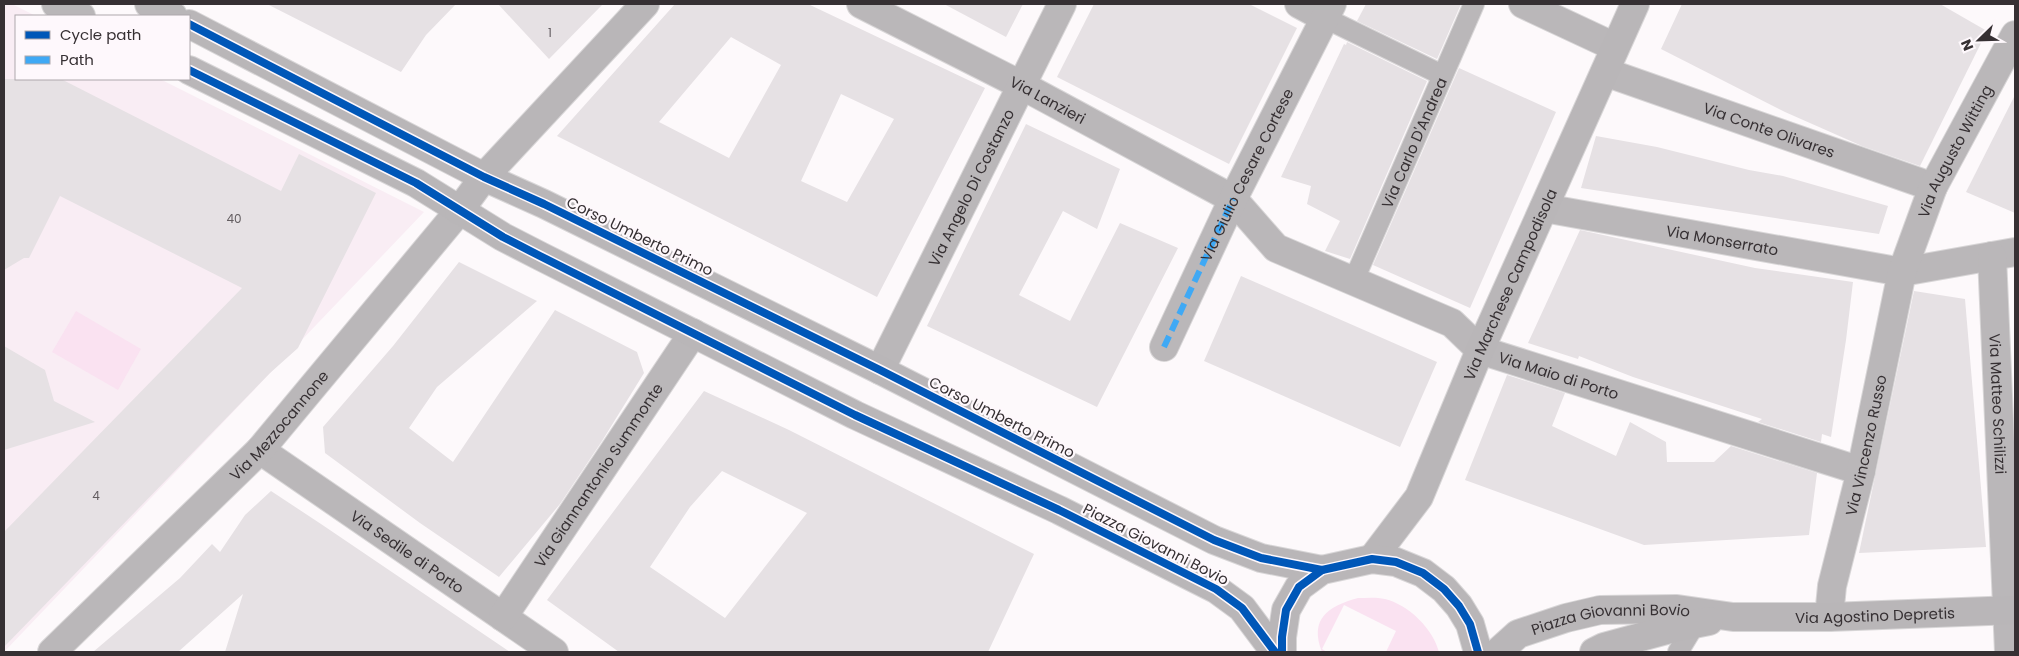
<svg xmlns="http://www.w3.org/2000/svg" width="2019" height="656" font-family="Poppins,sans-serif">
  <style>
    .built { fill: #f9edf4 }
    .green { fill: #fae2f1 }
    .building { fill: #e6e1e4; fill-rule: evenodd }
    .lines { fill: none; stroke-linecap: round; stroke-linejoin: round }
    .lane-casing { stroke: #d8d6d7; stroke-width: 22 }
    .street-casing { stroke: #d8d6d7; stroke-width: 30 }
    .secondary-casing { stroke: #d8d6d7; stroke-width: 30 }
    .lane { stroke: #bab7b9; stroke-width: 20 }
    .street { stroke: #bab7b9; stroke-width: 28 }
    .secondary { stroke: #b9b6b8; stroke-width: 28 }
    .quiet { stroke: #3fa9f5; stroke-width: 6; stroke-dasharray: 12 6; stroke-linecap: butt }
    .cycleway-casing { stroke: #fef8fc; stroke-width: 11 }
    .cycleway { stroke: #0057b8; stroke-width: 8 }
    .labels { text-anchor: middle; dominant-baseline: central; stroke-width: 4.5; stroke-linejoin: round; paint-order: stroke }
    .number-label { font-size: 12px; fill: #635d60 }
    .street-label { font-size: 15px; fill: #363033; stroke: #fef8fc }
  </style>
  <rect width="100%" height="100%" fill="#fdf9fb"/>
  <polygon class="built" points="4,4 12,4 36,16 16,16 16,79 160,79 424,212 4,652"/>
  <g class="green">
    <polygon points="76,311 141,349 118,390 52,352"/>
    <path d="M 1358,598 C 1367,598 1376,597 1385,599 C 1409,605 1433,629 1439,652 L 1386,652 L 1396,631 L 1344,605 L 1322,649 L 1327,652 L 1322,652 C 1309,619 1328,606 1358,598 Z"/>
  </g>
  <g class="building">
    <polygon points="267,4 456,4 426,35 401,72"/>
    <polygon points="498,4 603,4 549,59"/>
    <path d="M 675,4 L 808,4 L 985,88 L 877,297 L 557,136 ZM 731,37 L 781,65 L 729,158 L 659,122 ZM 841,94 L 894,119 L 847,202 L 801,181 Z"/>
    <polygon points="944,4 1023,4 1006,37"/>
    <polygon points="1094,4 1249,4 1297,28 1229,164 1057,77"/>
    <polygon points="1366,4 1461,4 1437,59 1357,21"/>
    <polygon points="1682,4 1940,4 1987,31 1920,166 1862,146 1785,112 1661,49"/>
    <polygon points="1347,42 1427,81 1350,259 1325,251 1340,221 1307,204 1311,186 1281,177 1344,44 1346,45"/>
    <polygon points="1459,68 1556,112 1470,308 1373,265"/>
    <polygon points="4,79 61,79 281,191 299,154 376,193 298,348 270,373 4,647 4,532 242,288 60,196 29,258 24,258 4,270"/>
    <polygon points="2015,95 2015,213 1966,192"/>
    <polygon points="1026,124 1120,169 1097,229 1063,211 1019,295 1070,321 1120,223 1178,248 1097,407 927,326"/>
    <polygon points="1596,136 1657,147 1749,170 1783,176 1888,206 1879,234 1581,188"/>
    <polygon points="1580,230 1755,268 1853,282 1846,340 1831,437 1822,434 1821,442 1758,422 1762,419 1633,377 1579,356 1578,359 1528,343"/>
    <polygon points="459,262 537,301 437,387 409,428 453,462 555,310 637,352 644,373 602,441 560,504 499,577 420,523 325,453 323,427 393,346"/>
    <polygon points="1241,276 1437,362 1400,447 1204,361"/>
    <polygon points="1914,291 1965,299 1986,547 1859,553"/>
    <polygon points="4,346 45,370 54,401 95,422 4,450"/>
    <polygon points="1507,375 1565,393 1552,426 1616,456 1630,422 1666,442 1667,462 1714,462 1731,446 1817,473 1809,535 1644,545 1465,480"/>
    <path d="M 704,391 L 789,430 L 1034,554 L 988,652 L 619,652 L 547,600 ZM 722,471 L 807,513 L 725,618 L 650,567 L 690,507 Z"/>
    <polygon points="271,491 321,524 510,652 225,652 243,594 178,652 93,652 180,578 212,544 220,552 245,515"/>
  </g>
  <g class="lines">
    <defs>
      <g id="lane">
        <polyline points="1325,18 1442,75"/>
        <path id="s1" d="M 1353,282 L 1474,4"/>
        <polyline points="1678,652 1695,624"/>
      </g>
      <g id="street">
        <path id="s2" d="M 861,4 L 1021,85 L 1233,199 L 1276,248 L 1452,323 L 1480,350 L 1861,471"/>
        <polyline points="1299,4 1325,18"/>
        <polyline points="1523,4 1615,47"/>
        <path id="s3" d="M 1605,72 L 1933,187"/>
        <path id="s4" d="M 1544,208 L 1902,272 L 2015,252"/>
        <path id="s5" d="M 1992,256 L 2009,652"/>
        <path id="s6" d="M 1164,347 L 1233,199 L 1332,4"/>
        <path id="s7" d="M 880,370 L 1062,4"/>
        <path id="s8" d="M 260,450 L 554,652"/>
        <path id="s9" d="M 503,617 L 693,333"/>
        <path id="s10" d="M 1829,617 L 1832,586 L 1861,471 L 1902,272 L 1933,187 L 2015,35"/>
        <path id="s11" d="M 52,652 L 260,450 L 459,211"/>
      </g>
      <g id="secondary">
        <polyline points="56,4 81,16"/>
        <polyline points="149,4 173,16"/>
        <polyline points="189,24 484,177 544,204 880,370 1214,540 1261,558 1322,570"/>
        <polyline points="189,70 416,183 503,237 540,256 855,415 1059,510 1216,589 1242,608 1275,652"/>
        <polyline points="459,211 484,177 645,4"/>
        <path id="s12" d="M 1372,559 L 1419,497 L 1480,350 L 1635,4"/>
        <polyline points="1282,652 1282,637 1286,610 1299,587 1322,570 1372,559 1396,562 1423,573 1444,589 1459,606 1470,624 1478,652"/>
        <path id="s13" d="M 1498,652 L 1518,634 L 1566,618 L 1600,610 L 1677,609 L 1733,617 L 1829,617 L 2015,610"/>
        <polyline points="1594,652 1604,647 1674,628 1709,621"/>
      </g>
    </defs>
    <use href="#lane" class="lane-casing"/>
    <use href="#street" class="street-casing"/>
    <use href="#secondary" class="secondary-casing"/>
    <use href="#lane" class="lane"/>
    <use href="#street" class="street"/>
    <use href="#secondary" class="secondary"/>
    <polyline class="quiet" points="1164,347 1233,199"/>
    <defs>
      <g id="cycleway">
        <polyline points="189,24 484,177 544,204 880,370 1214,540 1261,558 1322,570"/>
        <polyline points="189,70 416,183 503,237 540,256 855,415 1059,510 1216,589 1242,608 1275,652"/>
        <polyline points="1282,652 1282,637 1286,610 1299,587 1322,570 1372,559 1396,562 1423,573 1444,589 1459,606 1470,624 1478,652"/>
      </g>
    </defs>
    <use href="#cycleway" class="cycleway-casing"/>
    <use href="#cycleway" class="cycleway"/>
  </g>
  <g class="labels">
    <g class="number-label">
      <text x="550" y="32">1</text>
      <text x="234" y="218">40</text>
      <text x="96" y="495">4</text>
    </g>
    <g class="street-label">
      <text stroke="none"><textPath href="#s2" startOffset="210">Via Lanzieri</textPath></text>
      <text stroke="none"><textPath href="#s3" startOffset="174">Via Conte Olivares</textPath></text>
      <text stroke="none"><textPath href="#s1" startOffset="152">Via Carlo D'Andrea</textPath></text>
      <text stroke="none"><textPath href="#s10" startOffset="485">Via Augusto Witting</textPath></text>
      <text stroke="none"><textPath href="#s6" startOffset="191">Via Giulio Cesare Cortese</textPath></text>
      <text stroke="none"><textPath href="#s7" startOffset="204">Via Angelo Di Costanzo</textPath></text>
      <text transform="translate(640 236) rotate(26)">Corso Umberto Primo</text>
      <text stroke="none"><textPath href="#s4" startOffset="181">Via Monserrato</textPath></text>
      <text stroke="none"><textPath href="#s12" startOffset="309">Via Marchese Campodisola</textPath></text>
      <text stroke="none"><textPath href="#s2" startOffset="798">Via Maio di Porto</textPath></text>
      <text stroke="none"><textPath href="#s5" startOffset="148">Via Matteo Schilizzi</textPath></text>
      <text transform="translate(1002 417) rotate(27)">Corso Umberto Primo</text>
      <text stroke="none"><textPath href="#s11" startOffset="321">Via Mezzocannone</textPath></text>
      <text stroke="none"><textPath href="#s10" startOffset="176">Via Vincenzo Russo</textPath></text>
      <text stroke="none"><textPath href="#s9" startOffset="171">Via Giannantonio Summonte</textPath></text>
      <text transform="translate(1156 544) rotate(27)">Piazza Giovanni Bovio</text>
      <text stroke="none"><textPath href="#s8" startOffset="179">Via Sedile di Porto</textPath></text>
      <text stroke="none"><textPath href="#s13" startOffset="388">Via Agostino Depretis</textPath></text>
      <text stroke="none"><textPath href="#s13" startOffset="122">Piazza Giovanni Bovio</textPath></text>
    </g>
  </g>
  <rect width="2019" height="656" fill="none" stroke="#363033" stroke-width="10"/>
  <rect x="15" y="15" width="175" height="65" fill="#fef8fc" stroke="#aea8ac"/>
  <rect x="25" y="31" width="25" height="8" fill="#0057b8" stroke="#aea8ac"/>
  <text x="60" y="40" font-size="15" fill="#363033">Cycle path</text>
  <rect x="25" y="56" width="25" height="8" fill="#3fa9f5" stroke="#aea8ac"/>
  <text x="60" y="65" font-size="15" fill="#363033">Path</text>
  <g transform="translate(1979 40) rotate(247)" stroke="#fef8fc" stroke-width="4" paint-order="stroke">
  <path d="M0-4L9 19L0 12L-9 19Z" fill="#363033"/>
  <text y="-8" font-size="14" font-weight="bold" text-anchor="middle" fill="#363033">N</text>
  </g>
</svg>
